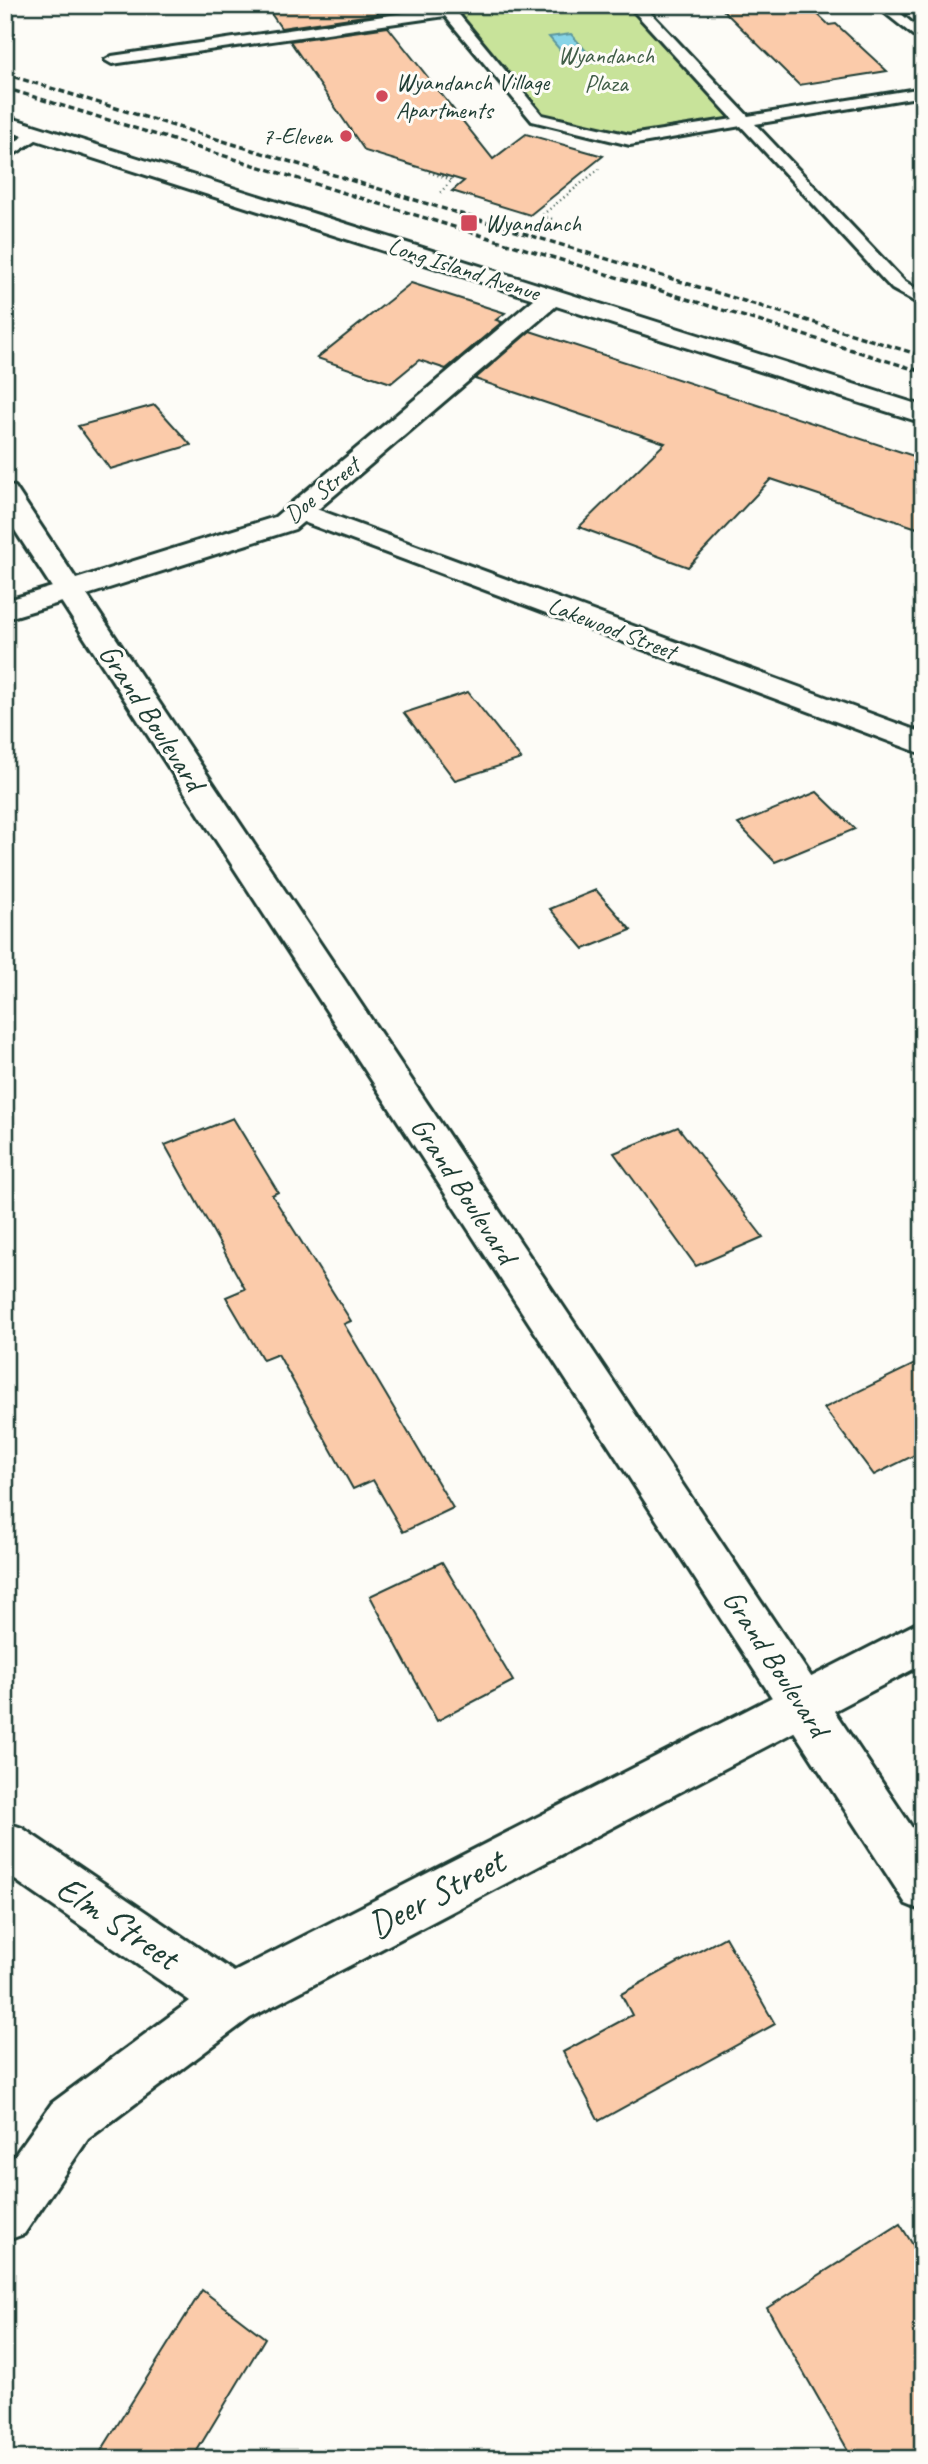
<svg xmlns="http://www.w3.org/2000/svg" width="928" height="2464" font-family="Caveat,sans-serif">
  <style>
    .green { fill: #c8e39a; stroke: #749067; stroke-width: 2 }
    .water { fill: #87d4e7; stroke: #5d989f; stroke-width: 2 }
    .building { fill: #fbcbaa; stroke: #1f3d34; stroke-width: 2 }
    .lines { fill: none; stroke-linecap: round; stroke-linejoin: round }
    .service-casing { stroke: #1f3d34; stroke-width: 6 }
    .minor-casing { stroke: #1f3d34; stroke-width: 6 }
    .tertiary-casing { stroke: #1f3d34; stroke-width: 6 }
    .path { stroke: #1f3d34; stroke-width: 2.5; stroke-dasharray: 1 3.5; stroke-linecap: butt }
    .service { fill: #fdfcf7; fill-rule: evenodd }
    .minor { fill: #fdfcf7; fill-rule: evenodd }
    .tertiary { fill: #fdfcf7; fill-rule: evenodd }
    .rail { stroke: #1f3d34; stroke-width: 3.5; stroke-dasharray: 6 3.5; stroke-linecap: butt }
    .poi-dot { fill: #d1495b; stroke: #fdfcf7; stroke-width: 2.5 }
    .labels { text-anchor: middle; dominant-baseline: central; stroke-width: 6; stroke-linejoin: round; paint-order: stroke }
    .far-park-label { font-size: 24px; fill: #415e48; stroke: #fdfcf7 }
    .far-poi-label { font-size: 24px; fill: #1f3d34; stroke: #fdfcf7; text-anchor: start }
    .far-street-label { font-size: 24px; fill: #1f3d34; stroke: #fdfcf7 }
    .street-label { font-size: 30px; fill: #1f3d34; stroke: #fdfcf7 }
    .near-street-label { font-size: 37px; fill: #1f3d34; stroke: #fdfcf7 }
  </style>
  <rect width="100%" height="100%" fill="#fdfcf7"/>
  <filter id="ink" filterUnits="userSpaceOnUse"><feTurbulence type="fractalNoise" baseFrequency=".0143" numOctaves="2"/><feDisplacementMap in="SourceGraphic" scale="14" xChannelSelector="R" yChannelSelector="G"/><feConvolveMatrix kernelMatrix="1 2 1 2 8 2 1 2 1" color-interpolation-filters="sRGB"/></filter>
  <g filter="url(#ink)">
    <polygon class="green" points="445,5 635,5 742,120 631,139 539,117"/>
    <polygon class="water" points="571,34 596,62 573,65 549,37"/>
    <g class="building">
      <polygon points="265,5 371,5 378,14 281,28"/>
      <polygon points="718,5 808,5 829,25 836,24 887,71 799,85"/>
      <polygon points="388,27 493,159 526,134 603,156 530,215 452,191 464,181 365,151 290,41"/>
      <polygon points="411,283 505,313 496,320 502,322 446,369 419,360 391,383 317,358"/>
      <polygon points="530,331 923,459 923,530 771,479 688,567 579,527 665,443 475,379"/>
      <polygon points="155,405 191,445 110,469 78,426"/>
      <polygon points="468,692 521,759 455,780 404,713"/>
      <polygon points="817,792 855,829 775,862 738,824"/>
      <polygon points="596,890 631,930 584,949 550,909"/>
      <polygon points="233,1118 278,1192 272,1195 351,1321 344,1324 453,1508 403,1532 373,1480 353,1489 278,1354 263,1360 226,1297 245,1289 165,1145"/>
      <polygon points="678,1127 763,1237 696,1266 614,1153"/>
      <polygon points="923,1360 923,1451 874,1475 824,1408"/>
      <polygon points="442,1562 513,1681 437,1721 370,1596"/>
      <polygon points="725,1937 775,2024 599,2121 563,2052 632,2015 621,1994"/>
      <polygon points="900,2224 923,2261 923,2459 853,2459 767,2308"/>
      <polygon points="202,2290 265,2338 192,2459 96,2459"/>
    </g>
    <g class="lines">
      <defs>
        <g id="service">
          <polygon points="436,5 451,5 542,115 630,135 733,119 628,5 643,5 748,116 923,88 923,96 755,124 904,281 923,293 923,306 892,289 741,126 630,145 532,121 445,16 112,64 105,60 112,56 438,8"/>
          <polygon points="875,5 923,5 923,9 900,13 923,32 923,43"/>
          <polygon points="37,128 42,130 45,133 42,136 5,160 5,148"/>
        </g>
        <g id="minor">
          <polygon points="300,503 923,733 923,754 290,517 286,511 290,505"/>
          <polygon points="69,582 79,585 83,591 79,597 5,619 5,601"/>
          <polygon points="923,1620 923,1664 250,2018 88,2139 24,2234 5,2241 5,2169 52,2103 190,2001 5,1873 5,1822 22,1828 234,1972"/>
        </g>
        <polygon id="tertiary" points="5,116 923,406 923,423 556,306 295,529 87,595 923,1844 923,1911 906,1904 5,515 5,485 15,487 76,579 275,517 534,299 5,130"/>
      </defs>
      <use href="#service" class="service-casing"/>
      <use href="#minor" class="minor-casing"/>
      <use href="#tertiary" class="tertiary-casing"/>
      <g class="path">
        <polyline points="429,172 452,180 439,194"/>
        <polyline points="552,219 541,216 599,169"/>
      </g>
      <use href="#service" class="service"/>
      <use href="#minor" class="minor"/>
      <use href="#tertiary" class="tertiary"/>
      <g class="rail">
        <polyline points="5,74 923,356"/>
        <polyline points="5,88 923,372"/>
      </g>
    </g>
  </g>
  <g class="poi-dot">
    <circle cx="382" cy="96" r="7"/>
    <circle cx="346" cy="136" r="7"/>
    <rect x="460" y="214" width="18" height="18" rx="3.5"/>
  </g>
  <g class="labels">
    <g class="far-park-label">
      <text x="606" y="55">Wyandanch<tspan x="606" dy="28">Plaza</tspan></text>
    </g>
    <g class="far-poi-label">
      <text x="396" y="82">Wyandanch Village<tspan x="396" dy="28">Apartments</tspan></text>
      <text x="332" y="136" text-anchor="end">7-Eleven</text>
      <text x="485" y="223">Wyandanch</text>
    </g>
    <g class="far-street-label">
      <text transform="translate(464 269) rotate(18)">Long Island Avenue</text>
      <text transform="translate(322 490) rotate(-39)">Doe Street</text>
      <text transform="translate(612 628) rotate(21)">Lakewood Street</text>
    </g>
    <g class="street-label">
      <text transform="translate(152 717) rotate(57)">Grand Boulevard</text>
      <text transform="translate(464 1190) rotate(57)">Grand Boulevard</text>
      <text transform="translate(776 1663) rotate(57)">Grand Boulevard</text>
    </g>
    <g class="near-street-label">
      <text transform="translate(436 1893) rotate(-28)">Deer Street</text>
      <text transform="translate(118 1922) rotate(34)">Elm Street</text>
    </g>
  </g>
  <rect width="928" height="2464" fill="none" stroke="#fdfcf7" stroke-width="28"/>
  <rect x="14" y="14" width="900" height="2436" fill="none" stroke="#1f3d34" stroke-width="2.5" filter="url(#ink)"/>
</svg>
